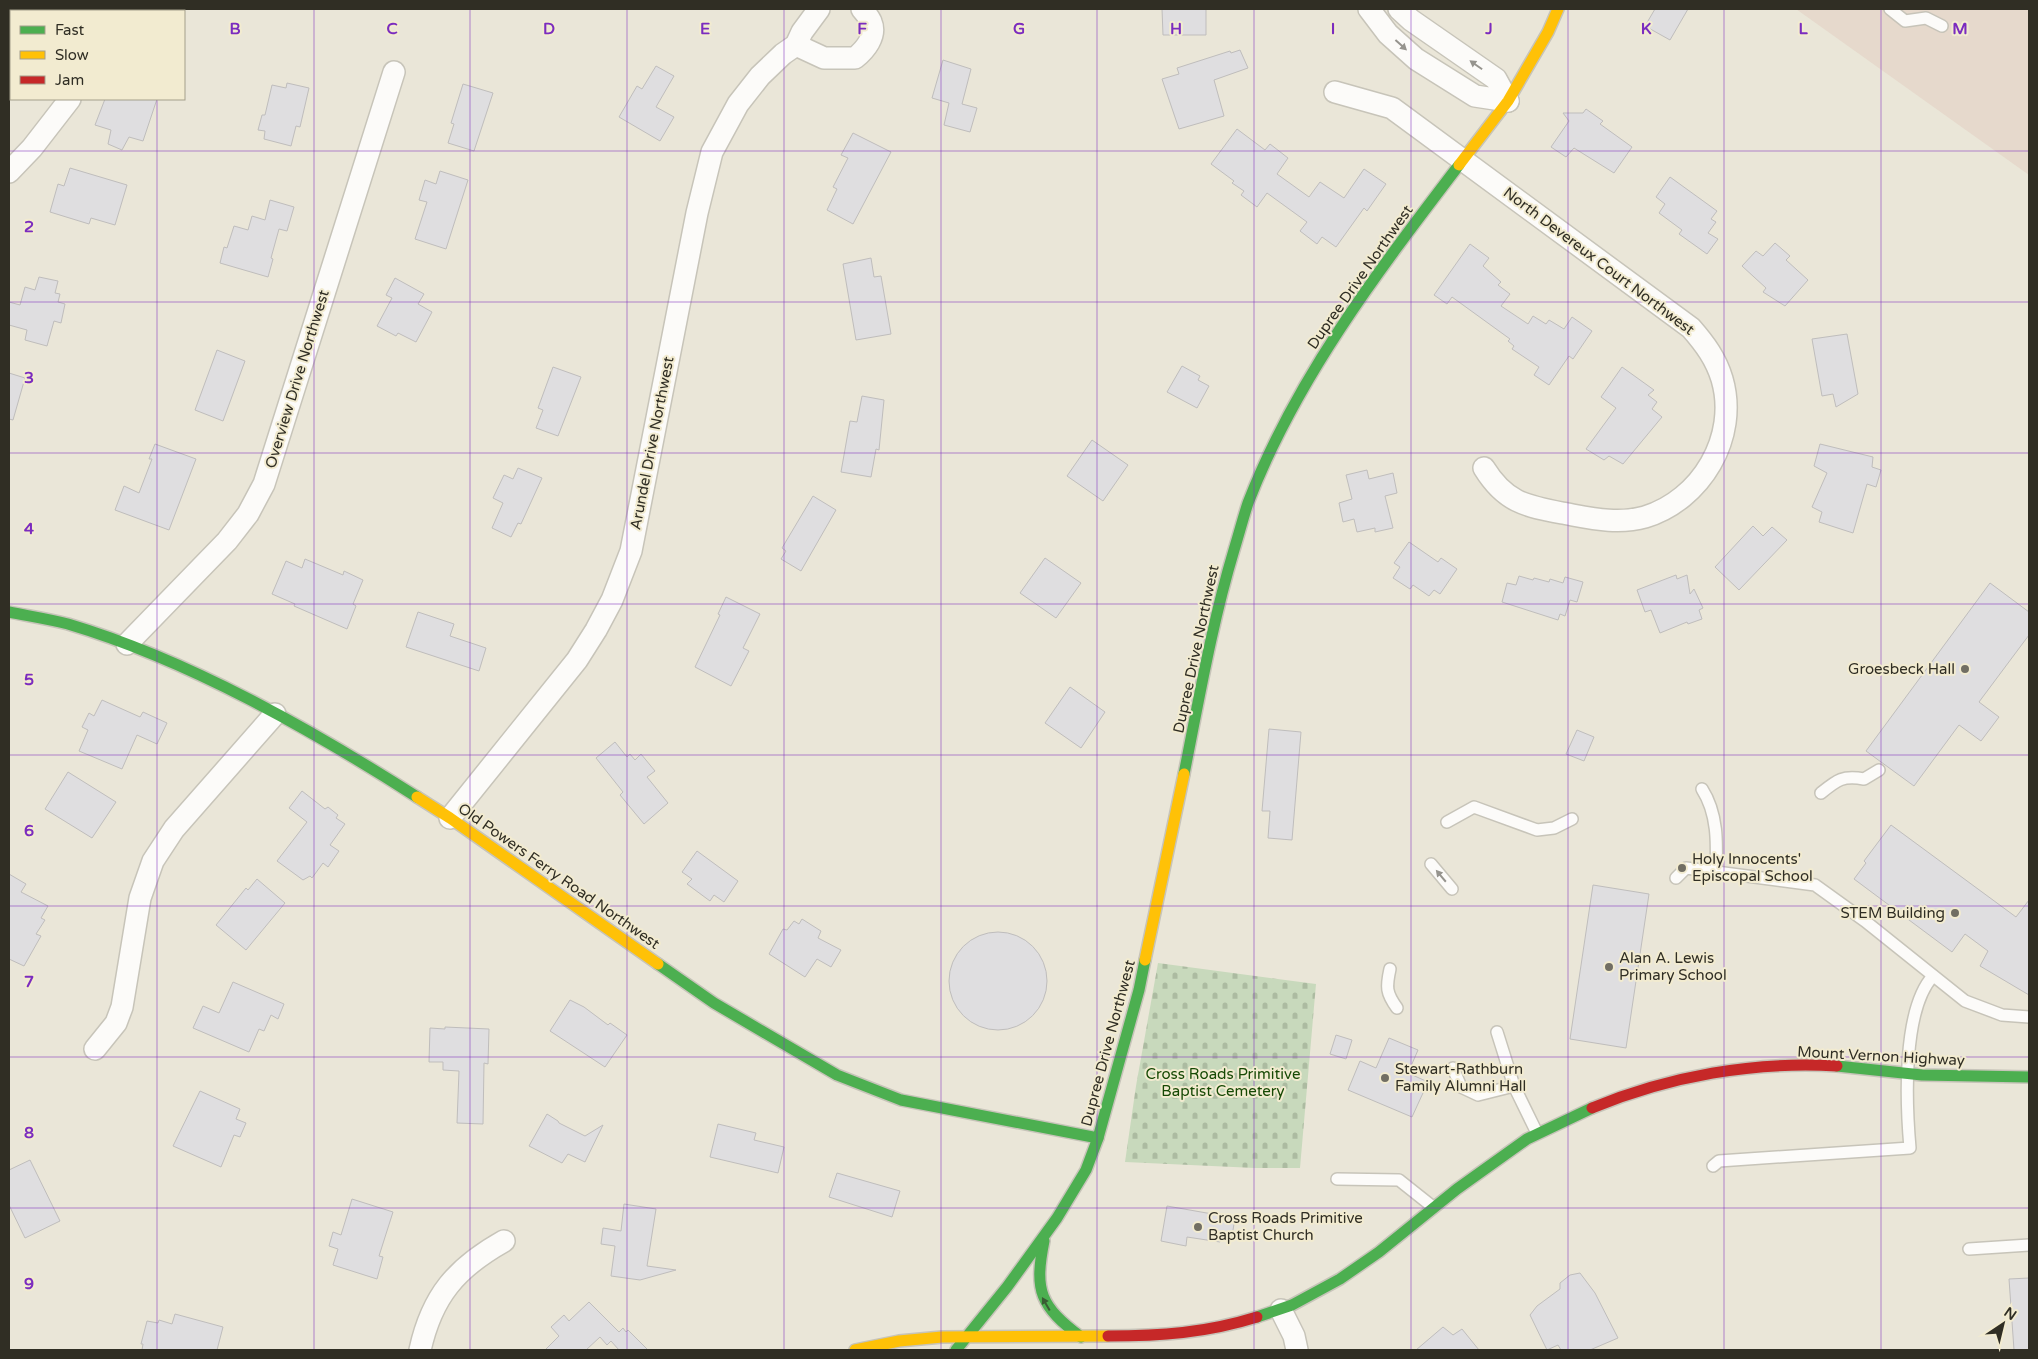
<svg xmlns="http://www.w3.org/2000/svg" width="2038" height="1359" font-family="'Varela Round',sans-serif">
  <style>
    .commercial { fill: #e6d9cc }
    .cemetery { fill: url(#cemetery-stones) }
    .building { fill: #dfdee0; stroke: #bfbdbc }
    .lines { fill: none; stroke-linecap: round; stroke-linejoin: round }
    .lane-casing { stroke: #c7c4b9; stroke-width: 14 }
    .street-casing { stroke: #c7c4b9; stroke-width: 24 }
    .fast-casing { stroke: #c7c4b9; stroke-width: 14 }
    .slow-casing { stroke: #c7c4b9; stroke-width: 14 }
    .jam-casing { stroke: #c7c4b9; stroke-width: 14 }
    .lane { stroke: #fcfbf9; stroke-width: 11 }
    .street { stroke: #fcfbf9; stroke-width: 21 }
    .fast { stroke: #4caf50; stroke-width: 11 }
    .slow { stroke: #ffc107; stroke-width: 11 }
    .jam { stroke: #c62828; stroke-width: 11 }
    .oneway { fill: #96948e }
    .oneway2 { fill: #3a5b33 }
    .grid { fill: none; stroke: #7b2cbf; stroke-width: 1; stroke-opacity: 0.55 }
    .poi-dot { fill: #716e63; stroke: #f2ebd0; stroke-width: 2 }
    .labels { text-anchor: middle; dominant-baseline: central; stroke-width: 4; stroke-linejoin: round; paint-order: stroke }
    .street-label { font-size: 15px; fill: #302e24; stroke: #f2ebd0 }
    .poi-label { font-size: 15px; fill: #302e24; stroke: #f2ebd0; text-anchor: start }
    .park-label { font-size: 15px; fill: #164904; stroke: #f2ebd0 }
    .grid-label { font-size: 16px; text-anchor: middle; font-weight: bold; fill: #7b2cbf; stroke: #f2ebd0; stroke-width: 4; stroke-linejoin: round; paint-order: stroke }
  </style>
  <defs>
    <pattern id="cemetery-stones" width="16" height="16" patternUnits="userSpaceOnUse" patternTransform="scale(1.25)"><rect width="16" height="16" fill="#c8d9bc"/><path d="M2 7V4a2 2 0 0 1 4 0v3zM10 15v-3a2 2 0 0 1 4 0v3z" fill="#acbba1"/></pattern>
  </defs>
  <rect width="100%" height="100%" fill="#eae6d8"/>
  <polygon class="commercial" points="1796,9 2029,9 2029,175"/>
  <polygon class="cemetery" points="1158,963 1316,984 1300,1168 1255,1168 1125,1162 1136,1086"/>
  <g class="building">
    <polygon points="1162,9 1206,9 1206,35 1163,35"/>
    <polygon points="1655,9 1688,9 1670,40 1645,26"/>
    <polygon points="1240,50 1248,68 1214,80 1224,116 1179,129 1162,79 1179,74 1177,68 1230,51 1231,53"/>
    <polygon points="943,60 971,69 962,104 977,108 970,132 944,125 949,103 932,98"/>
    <polygon points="656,66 674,76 656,107 674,117 660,141 619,117 637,86 642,89"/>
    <polygon points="287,83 309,88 300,127 296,126 291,146 264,139 265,131 258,130 262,115 265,115 272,85 286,88"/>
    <polygon points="463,84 493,93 474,151 448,143 454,124 451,123"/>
    <polygon points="105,99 157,99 143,141 129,137 122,150 108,144 111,130 95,125"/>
    <polygon points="1586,109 1603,121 1600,124 1632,147 1614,173 1574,148 1566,157 1551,147 1569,121 1563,113 1583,113"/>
    <polygon points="1237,129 1265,150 1270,144 1288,158 1277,174 1309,197 1320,182 1344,198 1364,169 1386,184 1367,211 1364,208 1336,247 1322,237 1317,244 1300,231 1307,222 1267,193 1257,207 1241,195 1244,191 1232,183 1234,181 1211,164"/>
    <polygon points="853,133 891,152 853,224 827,210 837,189 833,187 848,158 841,155"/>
    <polygon points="70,168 127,185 115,225 91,218 89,224 50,212 58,184 64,186"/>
    <polygon points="440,171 468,180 446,249 415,239 427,202 419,200 425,180 436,184"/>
    <polygon points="1670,177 1717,211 1711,219 1716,222 1708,233 1718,239 1707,254 1679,234 1682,230 1659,213 1665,204 1656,197"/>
    <polygon points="270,200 294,207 287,231 279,229 271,258 273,259 268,277 220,263 224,247 227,248 234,226 248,230 252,216 265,220"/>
    <polygon points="1775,243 1790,256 1786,260 1808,280 1785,306 1763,292 1766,288 1742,266 1756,251 1763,256"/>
    <polygon points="1470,244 1489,258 1483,266 1501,282 1498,285 1510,294 1501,306 1528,324 1533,316 1546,324 1549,320 1564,329 1572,317 1592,331 1573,359 1569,356 1549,385 1534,375 1539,367 1512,349 1514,346 1508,341 1510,339 1452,297 1447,304 1434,295"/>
    <polygon points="871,258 874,277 881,276 891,334 856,340 843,264"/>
    <polygon points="39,277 58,281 55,293 60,294 58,302 65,304 61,323 54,321 47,346 25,340 27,330 9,325 9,302 20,305 25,287 35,290"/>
    <polygon points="395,278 424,294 418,304 432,312 416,342 398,333 396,336 377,326 392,298 386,295"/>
    <polygon points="1847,334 1858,394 1836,407 1833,394 1822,396 1812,339"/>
    <polygon points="217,350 245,361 223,421 195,410"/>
    <polygon points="1182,366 1200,376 1198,380 1209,386 1197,408 1167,392"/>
    <polygon points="553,367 581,377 558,436 536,428 543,410 538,408"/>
    <polygon points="1622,367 1654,390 1648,395 1657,402 1652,409 1662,417 1623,464 1609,456 1604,460 1586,449 1616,408 1601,397"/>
    <polygon points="9,373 25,378 13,420 9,419"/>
    <polygon points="862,396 884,400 879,450 876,449 871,477 841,472 850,421 857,422"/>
    <polygon points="1092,440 1128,465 1103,501 1067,476"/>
    <polygon points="155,444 196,459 169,530 115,510 124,486 139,493 152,459 149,459"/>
    <polygon points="1820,444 1873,457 1872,467 1881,470 1876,487 1867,484 1853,533 1819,522 1822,512 1812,507 1827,473 1814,466"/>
    <polygon points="518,468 542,478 521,524 518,523 511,537 492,528 503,503 493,498 504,475 513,479"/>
    <polygon points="1367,470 1369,479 1393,473 1397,493 1385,496 1393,528 1375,532 1375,528 1357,532 1354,519 1343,522 1339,503 1352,499 1346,475"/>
    <polygon points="813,496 836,510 801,571 781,559 786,551 782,548"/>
    <polygon points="1753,526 1763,536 1772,527 1787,540 1739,590 1715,567"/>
    <polygon points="1409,542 1438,562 1441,558 1457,569 1440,594 1434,590 1429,596 1413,585 1410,589 1393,578 1400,567 1394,563"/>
    <polygon points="1045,558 1081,583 1056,618 1020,593"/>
    <polygon points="305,559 343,575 344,571 363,580 353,604 356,606 347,629 294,606 295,604 272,594 286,561 302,568"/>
    <polygon points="1676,575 1677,579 1687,575 1690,594 1694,589 1703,608 1699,610 1702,619 1688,624 1687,622 1660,633 1651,610 1645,612 1637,590"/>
    <polygon points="1519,576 1533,580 1534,578 1549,582 1550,579 1563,583 1565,577 1583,582 1577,602 1570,600 1565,616 1560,614 1558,620 1502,602 1507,583 1516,585"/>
    <polygon points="1990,583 2029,612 2029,635 1979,702 1999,717 1981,741 1959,725 1914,786 1866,751"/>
    <polygon points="726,597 760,614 743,648 749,651 731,686 695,667 720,615 718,614"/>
    <polygon points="418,612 454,624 450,636 486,648 479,671 406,647"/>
    <polygon points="1070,687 1105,712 1081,748 1045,723"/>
    <polygon points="102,700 140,717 143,712 167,723 157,744 137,735 122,769 79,751 88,730 82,727 89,713 94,716"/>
    <polygon points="1269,729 1301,732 1292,840 1268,838 1270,811 1262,811"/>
    <polygon points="1577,730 1594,737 1584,761 1566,754"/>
    <polygon points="615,742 627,757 630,754 635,760 641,754 655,771 647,777 668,803 644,824 620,795 623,792 596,758"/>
    <polygon points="68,772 116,802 92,838 45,809"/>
    <polygon points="302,791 325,809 328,807 338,815 336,818 345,824 330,845 339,851 328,867 323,863 312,878 310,876 303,880 277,861 307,822 289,808"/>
    <polygon points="1891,825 2016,917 2029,900 2029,995 1980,966 1988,951 1965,934 1952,952 1854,879 1866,863 1864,861"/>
    <polygon points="697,851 738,881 724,902 714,895 710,901 687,884 692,879 682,872"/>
    <polygon points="9,874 26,884 21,892 48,906 41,918 45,920 36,934 41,936 24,966 9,959"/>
    <polygon points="257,879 285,903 246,950 216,925 246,888 248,890"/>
    <polygon points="1593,885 1649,894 1626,1048 1570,1039"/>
    <polygon points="802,919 821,931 818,938 841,950 831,967 817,959 805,977 769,954 783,929 787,930 794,921 799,924"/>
    <circle cx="998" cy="981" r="49"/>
    <polygon points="233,982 284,1004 278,1019 271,1015 264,1031 259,1029 249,1052 193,1028 203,1006 219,1013"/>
    <polygon points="570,1000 584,1007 608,1025 610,1023 627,1035 605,1067 550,1031"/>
    <polygon points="445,1027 489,1029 488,1064 484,1063 483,1124 457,1123 459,1071 443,1070 443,1062 429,1062 430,1028 445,1029"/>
    <polygon points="1336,1035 1352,1040 1346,1059 1330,1054"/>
    <polygon points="1389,1038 1418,1050 1408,1073 1428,1082 1412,1117 1348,1090 1360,1061 1376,1068"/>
    <polygon points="200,1091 240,1109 236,1119 246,1123 240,1137 234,1135 221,1167 173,1146"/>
    <polygon points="547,1114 558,1121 559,1123 585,1136 603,1125 585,1162 568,1154 562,1163 529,1146"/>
    <polygon points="718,1124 756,1133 754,1140 784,1147 778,1173 710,1157"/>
    <polygon points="30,1160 60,1221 25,1238 9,1205 9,1170"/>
    <polygon points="837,1173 900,1191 892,1217 829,1197"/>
    <polygon points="352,1199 393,1212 379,1256 383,1257 377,1279 333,1265 338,1249 329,1246 333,1232 341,1235"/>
    <polygon points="624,1204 656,1209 647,1266 676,1270 640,1280 611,1276 615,1246 601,1244 603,1228 621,1231"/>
    <polygon points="1167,1206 1235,1218 1231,1242 1220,1240 1220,1242 1187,1237 1186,1246 1161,1241"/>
    <polygon points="1580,1273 1595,1293 1618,1338 1590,1350 1561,1350 1558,1345 1547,1350 1530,1315 1537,1306 1560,1289 1560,1283 1570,1275"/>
    <polygon points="2029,1278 2029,1350 2014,1350 2009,1279"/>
    <polygon points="589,1302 619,1332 623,1328 626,1332 628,1330 648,1350 619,1350 611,1341 607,1345 600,1337 586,1350 545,1350 559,1336 551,1327 564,1315 569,1321"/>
    <polygon points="175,1314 223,1327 217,1350 142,1350 143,1344 141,1344 147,1321 158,1323 159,1320 172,1324"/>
    <polygon points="1443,1327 1453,1335 1462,1329 1479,1350 1416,1350"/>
  </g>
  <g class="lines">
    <defs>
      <g id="lane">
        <polyline points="1890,9 1905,21 1926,18 1942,26"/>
        <path d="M 1702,789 C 1718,814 1717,843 1716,872"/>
        <path d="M 1821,793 C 1837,780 1843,775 1864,779 L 1879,770"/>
        <polyline points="1447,822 1474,807 1537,830 1554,828 1572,819"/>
        <polyline points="1431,864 1452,889"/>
        <polyline points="1676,878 1686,868 1815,885 1865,921 1965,1001 2002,1015 2029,1017"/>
        <path d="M 1390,969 C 1386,987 1386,993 1397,1008"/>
        <polyline points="1497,1032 1514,1086 1537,1133"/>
        <polyline points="1453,1068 1461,1087 1478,1095 1514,1086"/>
        <path d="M 1713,1166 L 1719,1161 L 1910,1148 C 1906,1103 1902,1010 1933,976"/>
        <polyline points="1337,1179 1399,1180 1433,1207"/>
        <polyline points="1969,1249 2029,1245"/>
      </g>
      <g id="street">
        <polyline points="70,9 70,11"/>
        <polyline points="1369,9 1388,34 1416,59 1475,96 1508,101"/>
        <polyline points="1399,9 1411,20 1496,79 1508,101"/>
        <path d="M 796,45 L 824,58 L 855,58 C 865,50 877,36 871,22 C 870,18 865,13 862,9"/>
        <path d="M 1335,92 L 1392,108 L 1691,328 C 1705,344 1716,359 1722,379 C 1739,437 1701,500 1645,517 C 1617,525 1590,518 1562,513 C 1525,506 1505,502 1484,468"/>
        <polyline points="9,172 32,148 70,99"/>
        <polyline points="127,644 227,541 248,514 264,484 394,72"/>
        <polyline points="450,818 577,660 596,630 612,600 631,551 697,213 712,152 738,104 760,76 783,54 796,45 802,32 819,9"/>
        <polyline points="95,1049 116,1023 122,1007 140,898 153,861 174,829 275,714"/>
        <polyline points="1281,1310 1294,1336 1297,1350"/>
        <path d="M 420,1350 C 432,1296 456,1268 504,1241"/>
      </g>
      <g id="fast">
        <path d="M 9,612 C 29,616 49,619 68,624 C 189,660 312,730 417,797"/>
        <path d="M 1184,774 C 1199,699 1212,623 1234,550 C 1239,534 1243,518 1248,503 C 1296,378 1379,270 1459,165"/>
        <polyline points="658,964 714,1003 837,1075 901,1100 1098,1138"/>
        <polyline points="1837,1066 1922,1075 2029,1077"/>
        <path d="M 1044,1241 C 1034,1291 1040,1306 1081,1337"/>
        <polyline points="1257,1317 1292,1305 1340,1279 1379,1252 1457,1189 1527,1139 1592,1108"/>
        <polyline points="956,1350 1007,1287 1057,1218 1086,1170 1098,1138 1139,990 1145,960"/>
      </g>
      <g id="slow">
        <polyline points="1459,165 1508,101 1548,32 1558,9"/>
        <polyline points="417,797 450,818 658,964"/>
        <polyline points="1145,960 1184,774"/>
        <polyline points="855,1350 899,1341 942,1337 1108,1336"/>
      </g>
      <g id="jam">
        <path d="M 1592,1108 C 1669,1076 1754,1061 1837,1066"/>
        <path d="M 1108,1336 C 1160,1336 1206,1333 1257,1317"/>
      </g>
    </defs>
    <use href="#lane" class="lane-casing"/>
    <use href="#street" class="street-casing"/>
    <use href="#fast" class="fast-casing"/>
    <use href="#slow" class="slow-casing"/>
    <use href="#jam" class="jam-casing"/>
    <use href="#lane" class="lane"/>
    <use href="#street" class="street"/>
    <use href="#fast" class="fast"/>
    <use href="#slow" class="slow"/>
    <use href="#jam" class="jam"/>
  </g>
  <defs><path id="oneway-solid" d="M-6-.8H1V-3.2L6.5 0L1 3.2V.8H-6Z" transform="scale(1.25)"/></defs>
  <g class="oneway">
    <use href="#oneway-solid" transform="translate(1401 45) rotate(42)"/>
    <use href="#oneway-solid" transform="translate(1476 65) rotate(-145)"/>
    <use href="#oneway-solid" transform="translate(1441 876) rotate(-130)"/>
  </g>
  <use class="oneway2" href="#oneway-solid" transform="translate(1046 1304) rotate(-120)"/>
  <path class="grid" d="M 157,9 L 157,11M 314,9 L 314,1350M 470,9 L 470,1350M 627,9 L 627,1350M 784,9 L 784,1350M 941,9 L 941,1350M 1097,9 L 1097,1350M 1254,9 L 1254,1350M 1411,9 L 1411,1350M 1568,9 L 1568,1350M 1724,9 L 1724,1350M 1881,9 L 1881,1350M 157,99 L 157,1350M 9,151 L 2029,151M 9,302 L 2029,302M 9,453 L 2029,453M 9,604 L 2029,604M 9,755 L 2029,755M 9,906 L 2029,906M 9,1057 L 2029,1057M 9,1208 L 2029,1208"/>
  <g class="poi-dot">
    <circle cx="1965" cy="669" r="5"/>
    <circle cx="1682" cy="868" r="5"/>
    <circle cx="1955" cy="913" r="5"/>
    <circle cx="1609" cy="967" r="5"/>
    <circle cx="1385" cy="1078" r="5"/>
    <circle cx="1198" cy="1227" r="5"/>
  </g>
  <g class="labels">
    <g class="street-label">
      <text transform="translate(1599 261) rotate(37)">North Devereux Court Northwest</text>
      <text transform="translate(1360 277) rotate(-55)">Dupree Drive Northwest</text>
      <text transform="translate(297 379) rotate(-73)">Overview Drive Northwest</text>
      <text transform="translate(652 443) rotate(-79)">Arundel Drive Northwest</text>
      <text transform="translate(1196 649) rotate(-78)">Dupree Drive Northwest</text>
      <text transform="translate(559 876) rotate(35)">Old Powers Ferry Road Northwest</text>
      <text transform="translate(1108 1043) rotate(-75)">Dupree Drive Northwest</text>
      <text transform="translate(1881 1056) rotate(3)">Mount Vernon Highway</text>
    </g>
    <g class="poi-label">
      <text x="1955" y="669" text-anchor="end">Groesbeck Hall</text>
      <text x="1692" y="859">Holy Innocents'<tspan x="1692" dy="17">Episcopal School</tspan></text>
      <text x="1945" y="913" text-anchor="end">STEM Building</text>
      <text x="1619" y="958">Alan A. Lewis<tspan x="1619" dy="17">Primary School</tspan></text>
      <text x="1395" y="1069">Stewart-Rathburn<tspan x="1395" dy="17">Family Alumni Hall</tspan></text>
      <text x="1208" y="1218">Cross Roads Primitive<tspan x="1208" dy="17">Baptist Church</tspan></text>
    </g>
    <g class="park-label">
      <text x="1223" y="1074">Cross Roads Primitive<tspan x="1223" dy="17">Baptist Cemetery</tspan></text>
    </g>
  </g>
  <g class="grid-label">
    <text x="235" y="34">B</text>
    <text x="392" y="34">C</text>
    <text x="549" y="34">D</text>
    <text x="705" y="34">E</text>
    <text x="862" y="34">F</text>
    <text x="1019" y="34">G</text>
    <text x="1176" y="34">H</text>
    <text x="1333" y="34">I</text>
    <text x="1489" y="34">J</text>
    <text x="1646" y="34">K</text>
    <text x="1803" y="34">L</text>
    <text x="1960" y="34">M</text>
    <text x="29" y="232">2</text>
    <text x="29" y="383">3</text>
    <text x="29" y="534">4</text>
    <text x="29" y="685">5</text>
    <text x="29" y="836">6</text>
    <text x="29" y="987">7</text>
    <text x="29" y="1138">8</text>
    <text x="29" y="1289">9</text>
  </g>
  <rect width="2038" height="1359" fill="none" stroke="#302e24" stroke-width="20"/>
  <rect x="10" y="10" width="175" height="90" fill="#f2ebd0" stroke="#a49f8b"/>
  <rect x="20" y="26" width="25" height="8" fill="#4caf50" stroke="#a49f8b"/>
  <text x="55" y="35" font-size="15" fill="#302e24">Fast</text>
  <rect x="20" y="51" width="25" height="8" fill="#ffc107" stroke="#a49f8b"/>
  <text x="55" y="60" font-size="15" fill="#302e24">Slow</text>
  <rect x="20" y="76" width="25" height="8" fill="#c62828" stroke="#a49f8b"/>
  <text x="55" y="85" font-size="15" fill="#302e24">Jam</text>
  <g transform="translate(2003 1324) rotate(35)" stroke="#f2ebd0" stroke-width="4" paint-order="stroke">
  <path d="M0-4L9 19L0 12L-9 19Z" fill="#302e24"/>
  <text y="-8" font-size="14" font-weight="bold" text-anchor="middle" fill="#302e24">N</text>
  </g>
</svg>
